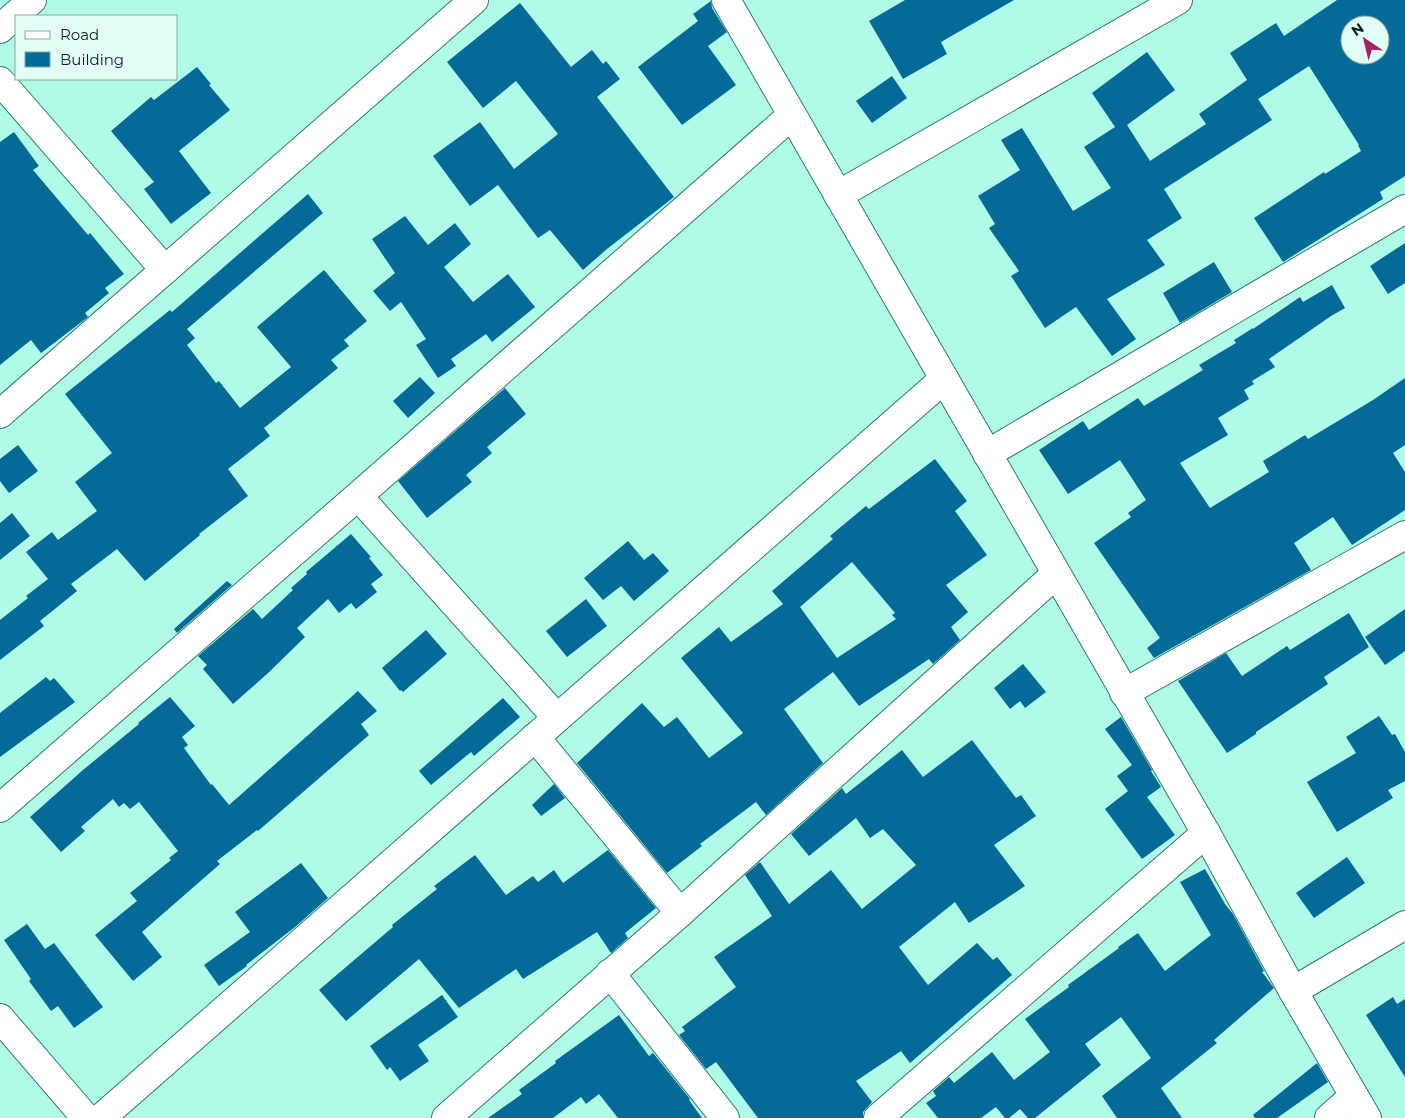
<svg xmlns="http://www.w3.org/2000/svg" width="1405" height="1118" font-family="Montserrat,sans-serif">
  <style>
    .building { fill: #046a98; fill-rule: evenodd }
    .lines { fill: none; stroke-linecap: round; stroke-linejoin: round }
    .minor-casing { stroke: #2e7a6b; stroke-width: 30 }
    .minor { stroke: #fff; stroke-width: 28 }
  </style>
  <rect width="100%" height="100%" fill="#affbe8"/>
  <g class="building">
    <polygon points="905,0 1014,0 941,42 947,54 903,79 869,21"/>
    <path d="M 1337,0 L 1405,0 L 1405,176 L 1380,192 L 1383,199 L 1283,262 L 1254,218 L 1324,172 L 1325,174 L 1361,151 L 1358,145 L 1359,145 L 1309,66 L 1258,99 L 1272,120 L 1164,189 L 1182,218 L 1147,240 L 1165,265 L 1107,299 L 1136,339 L 1112,356 L 1076,307 L 1045,328 L 1011,276 L 1019,271 L 989,228 L 995,224 L 978,196 L 1020,170 L 1001,140 L 1022,128 L 1073,211 L 1111,188 L 1084,147 L 1115,127 L 1092,93 L 1147,52 L 1175,90 L 1127,125 L 1150,161 L 1206,124 L 1199,114 L 1247,80 L 1230,53 L 1276,23 L 1284,36 ZM 1350,25 L 1380,25 L 1380,55 L 1350,55 Z"/>
    <polygon points="711,1 712,8 727,32 708,46 736,85 682,125 638,67 698,21 693,14"/>
    <polygon points="520,3 571,67 592,50 603,64 606,61 620,79 597,97 674,197 607,249 583,270 550,230 538,238 498,185 470,206 433,156 480,122 514,169 558,134 516,81 483,108 447,62"/>
    <polygon points="197,67 211,84 209,85 230,110 179,151 211,193 171,224 144,189 154,182 111,131 151,97 154,100"/>
    <polygon points="892,76 907,98 872,123 856,101"/>
    <polygon points="14,132 39,166 33,170 88,235 90,233 124,274 105,288 109,293 85,313 88,317 41,353 31,340 0,365 0,142"/>
    <polygon points="308,194 323,213 187,329 195,338 187,345 216,383 219,381 240,408 291,367 257,327 324,270 367,321 344,340 349,346 331,360 338,368 264,428 270,436 228,469 248,496 199,534 200,535 145,581 117,549 71,584 77,591 40,621 44,626 0,660 0,620 28,598 26,596 48,579 26,552 52,532 58,540 97,511 75,482 112,453 65,394 170,310 172,312"/>
    <polygon points="405,216 428,245 455,223 471,244 444,267 473,302 508,274 535,307 492,342 486,334 451,359 456,366 438,378 416,345 426,339 401,302 390,311 373,291 395,273 372,239"/>
    <polygon points="1405,243 1405,283 1388,294 1370,266"/>
    <polygon points="1214,262 1232,292 1180,323 1163,293"/>
    <polygon points="1332,285 1345,308 1331,316 1269,359 1275,367 1252,381 1254,384 1244,390 1249,399 1218,418 1228,435 1180,463 1210,508 1269,472 1263,461 1305,435 1308,439 1373,400 1405,378 1405,445 1393,453 1405,472 1405,510 1352,545 1333,517 1294,543 1311,570 1154,658 1147,648 1160,638 1094,543 1131,517 1128,513 1146,500 1120,460 1068,494 1039,450 1083,421 1089,430 1138,398 1144,406 1203,370 1199,365 1236,343 1234,340 1253,328 1253,329 1300,297 1303,302"/>
    <polygon points="420,377 435,393 408,418 393,401"/>
    <polygon points="505,388 526,414 487,447 492,453 466,475 472,482 427,518 398,481"/>
    <polygon points="18,445 38,471 9,493 0,481 0,459"/>
    <path d="M 935,459 L 967,501 L 955,511 L 987,555 L 946,585 L 968,612 L 951,627 L 960,640 L 933,664 L 929,659 L 859,706 L 833,672 L 784,709 L 823,763 L 766,815 L 756,802 L 700,844 L 702,846 L 667,873 L 577,763 L 642,703 L 664,727 L 677,717 L 709,758 L 743,733 L 681,658 L 719,627 L 731,642 L 783,604 L 772,591 L 833,539 L 830,536 L 866,506 L 869,509 ZM 852,562 L 895,613 L 892,615 L 896,619 L 837,658 L 800,607 Z"/>
    <polygon points="12,513 30,536 0,560 0,523"/>
    <polygon points="351,534 371,557 369,558 383,575 371,584 377,592 356,609 351,603 339,613 328,599 297,628 305,637 267,674 233,704 203,669 207,665 198,656 253,609 262,619 293,590 291,588 307,574 306,572"/>
    <polygon points="628,541 644,560 653,553 669,571 634,601 621,586 603,600 584,578"/>
    <polygon points="227,581 232,585 177,633 174,629"/>
    <polygon points="586,599 607,626 567,657 546,631"/>
    <polygon points="1405,609 1405,651 1385,665 1365,637"/>
    <polygon points="1349,613 1369,647 1324,677 1328,684 1256,732 1256,734 1227,753 1178,681 1226,653 1242,676 1287,646 1290,650"/>
    <polygon points="426,630 447,654 403,692 401,690 400,691 382,668"/>
    <polygon points="1023,664 1046,692 1025,708 1020,701 1010,709 994,688"/>
    <polygon points="46,677 50,681 54,678 75,702 0,757 0,713"/>
    <polygon points="358,691 377,711 361,724 369,735 258,831 257,830 217,861 220,864 142,932 162,957 133,981 95,935 137,901 130,893 171,860 169,858 178,851 139,802 130,809 124,803 119,807 113,799 81,827 85,831 61,852 30,817 83,770 139,724 138,723 170,697 195,726 182,737 188,745 184,748 211,785 212,784 229,805"/>
    <polygon points="503,698 520,717 474,756 471,752 431,785 419,771"/>
    <polygon points="1379,716 1392,735 1395,734 1405,752 1405,781 1388,790 1393,798 1337,832 1307,782 1356,753 1346,737"/>
    <polygon points="1121,717 1152,770 1151,771 1161,787 1147,797 1175,835 1142,859 1105,809 1128,791 1117,776 1132,765 1105,729"/>
    <polygon points="972,740 1016,798 1021,795 1036,816 994,845 1025,886 969,923 955,902 899,947 928,985 977,943 993,960 997,957 1012,975 910,1063 901,1051 856,1081 872,1102 863,1112 863,1118 758,1118 716,1062 706,1069 679,1035 685,1031 682,1027 736,987 714,957 772,916 745,875 760,862 789,904 831,870 862,909 916,865 883,829 870,838 856,818 809,856 791,834 842,788 846,794 902,750 923,777"/>
    <polygon points="554,784 565,798 541,816 532,805"/>
    <polygon points="608,850 656,908 625,933 628,938 611,953 597,932 523,979 516,969 459,1008 419,959 346,1021 319,990 393,927 392,925 437,889 434,886 475,855 506,895 533,876 538,882 554,870 563,883"/>
    <polygon points="1347,857 1365,883 1314,918 1296,893"/>
    <polygon points="301,863 328,898 295,927 246,965 247,966 219,986 204,965 250,932 235,912"/>
    <polygon points="1205,869 1225,904 1233,914 1264,971 1262,972 1274,988 1214,1040 1217,1043 1161,1088 1182,1118 1117,1118 1102,1096 1151,1058 1121,1017 1085,1044 1101,1065 1035,1118 1028,1118 1020,1109 1009,1118 1005,1118 996,1107 981,1118 938,1118 926,1103 936,1096 933,1091 949,1077 954,1083 992,1052 1014,1080 1050,1052 1025,1019 1069,987 1068,985 1119,948 1118,947 1138,933 1165,971 1211,935 1180,882"/>
    <polygon points="27,924 45,949 54,943 103,1007 74,1028 58,1006 51,1011 29,981 31,979 4,940"/>
    <polygon points="442,995 458,1017 418,1045 429,1061 400,1081 390,1067 387,1070 370,1046"/>
    <polygon points="1393,997 1397,1004 1405,999 1405,1077 1366,1015"/>
    <polygon points="619,1015 649,1056 653,1053 690,1099 689,1100 702,1118 618,1118 599,1094 586,1104 581,1097 553,1118 488,1118 522,1094 519,1090 556,1063 555,1061"/>
    <polygon points="1317,1063 1328,1082 1277,1118 1255,1118 1253,1115"/>
  </g>
  <g class="lines">
    <defs>
      <g id="minor">
        <polyline points="726,0 1206,833 1293,991 1367,1118"/>
        <polyline points="0,29 32,0"/>
        <polyline points="0,81 165,270"/>
        <polyline points="838,195 1178,0"/>
        <polyline points="0,414 474,0"/>
        <polyline points="987,454 1405,209"/>
        <polyline points="358,496 557,718"/>
        <polyline points="1124,693 1405,535"/>
        <polyline points="535,737 680,913"/>
        <polyline points="0,808 358,496 792,115"/>
        <polyline points="610,973 725,1118"/>
        <polyline points="1293,991 1405,925"/>
        <polyline points="0,1018 86,1118"/>
        <polyline points="101,1118 944,379"/>
        <polyline points="446,1118 680,913 1056,574"/>
        <polyline points="878,1118 1206,833"/>
        <polyline points="1329,1118 1354,1096"/>
      </g>
    </defs>
    <use href="#minor" class="minor-casing"/>
    <use href="#minor" class="minor"/>
  </g>
  <rect x="15" y="15" width="162" height="65" fill="#e1fef6" stroke="#88a69f"/>
  <rect x="25" y="31" width="25" height="8" fill="#ffffff" stroke="#88a69f"/>
  <text x="60" y="40" font-size="15" fill="#02221c">Road</text>
  <rect x="25" y="52" width="25" height="15" fill="#046a98" stroke="#88a69f"/>
  <text x="60" y="65" font-size="15" fill="#02221c">Building</text>
  <g transform="translate(1365 40) rotate(325)"><circle r="24" fill="#e1fef6" stroke="#88a69f"/>
  <path d="M0-4L9 19L0 12L-9 19Z" fill="#a91e61"/>
  <text y="-8" font-size="14" font-weight="bold" text-anchor="middle" fill="#02221c">N</text>
  </g>
</svg>
